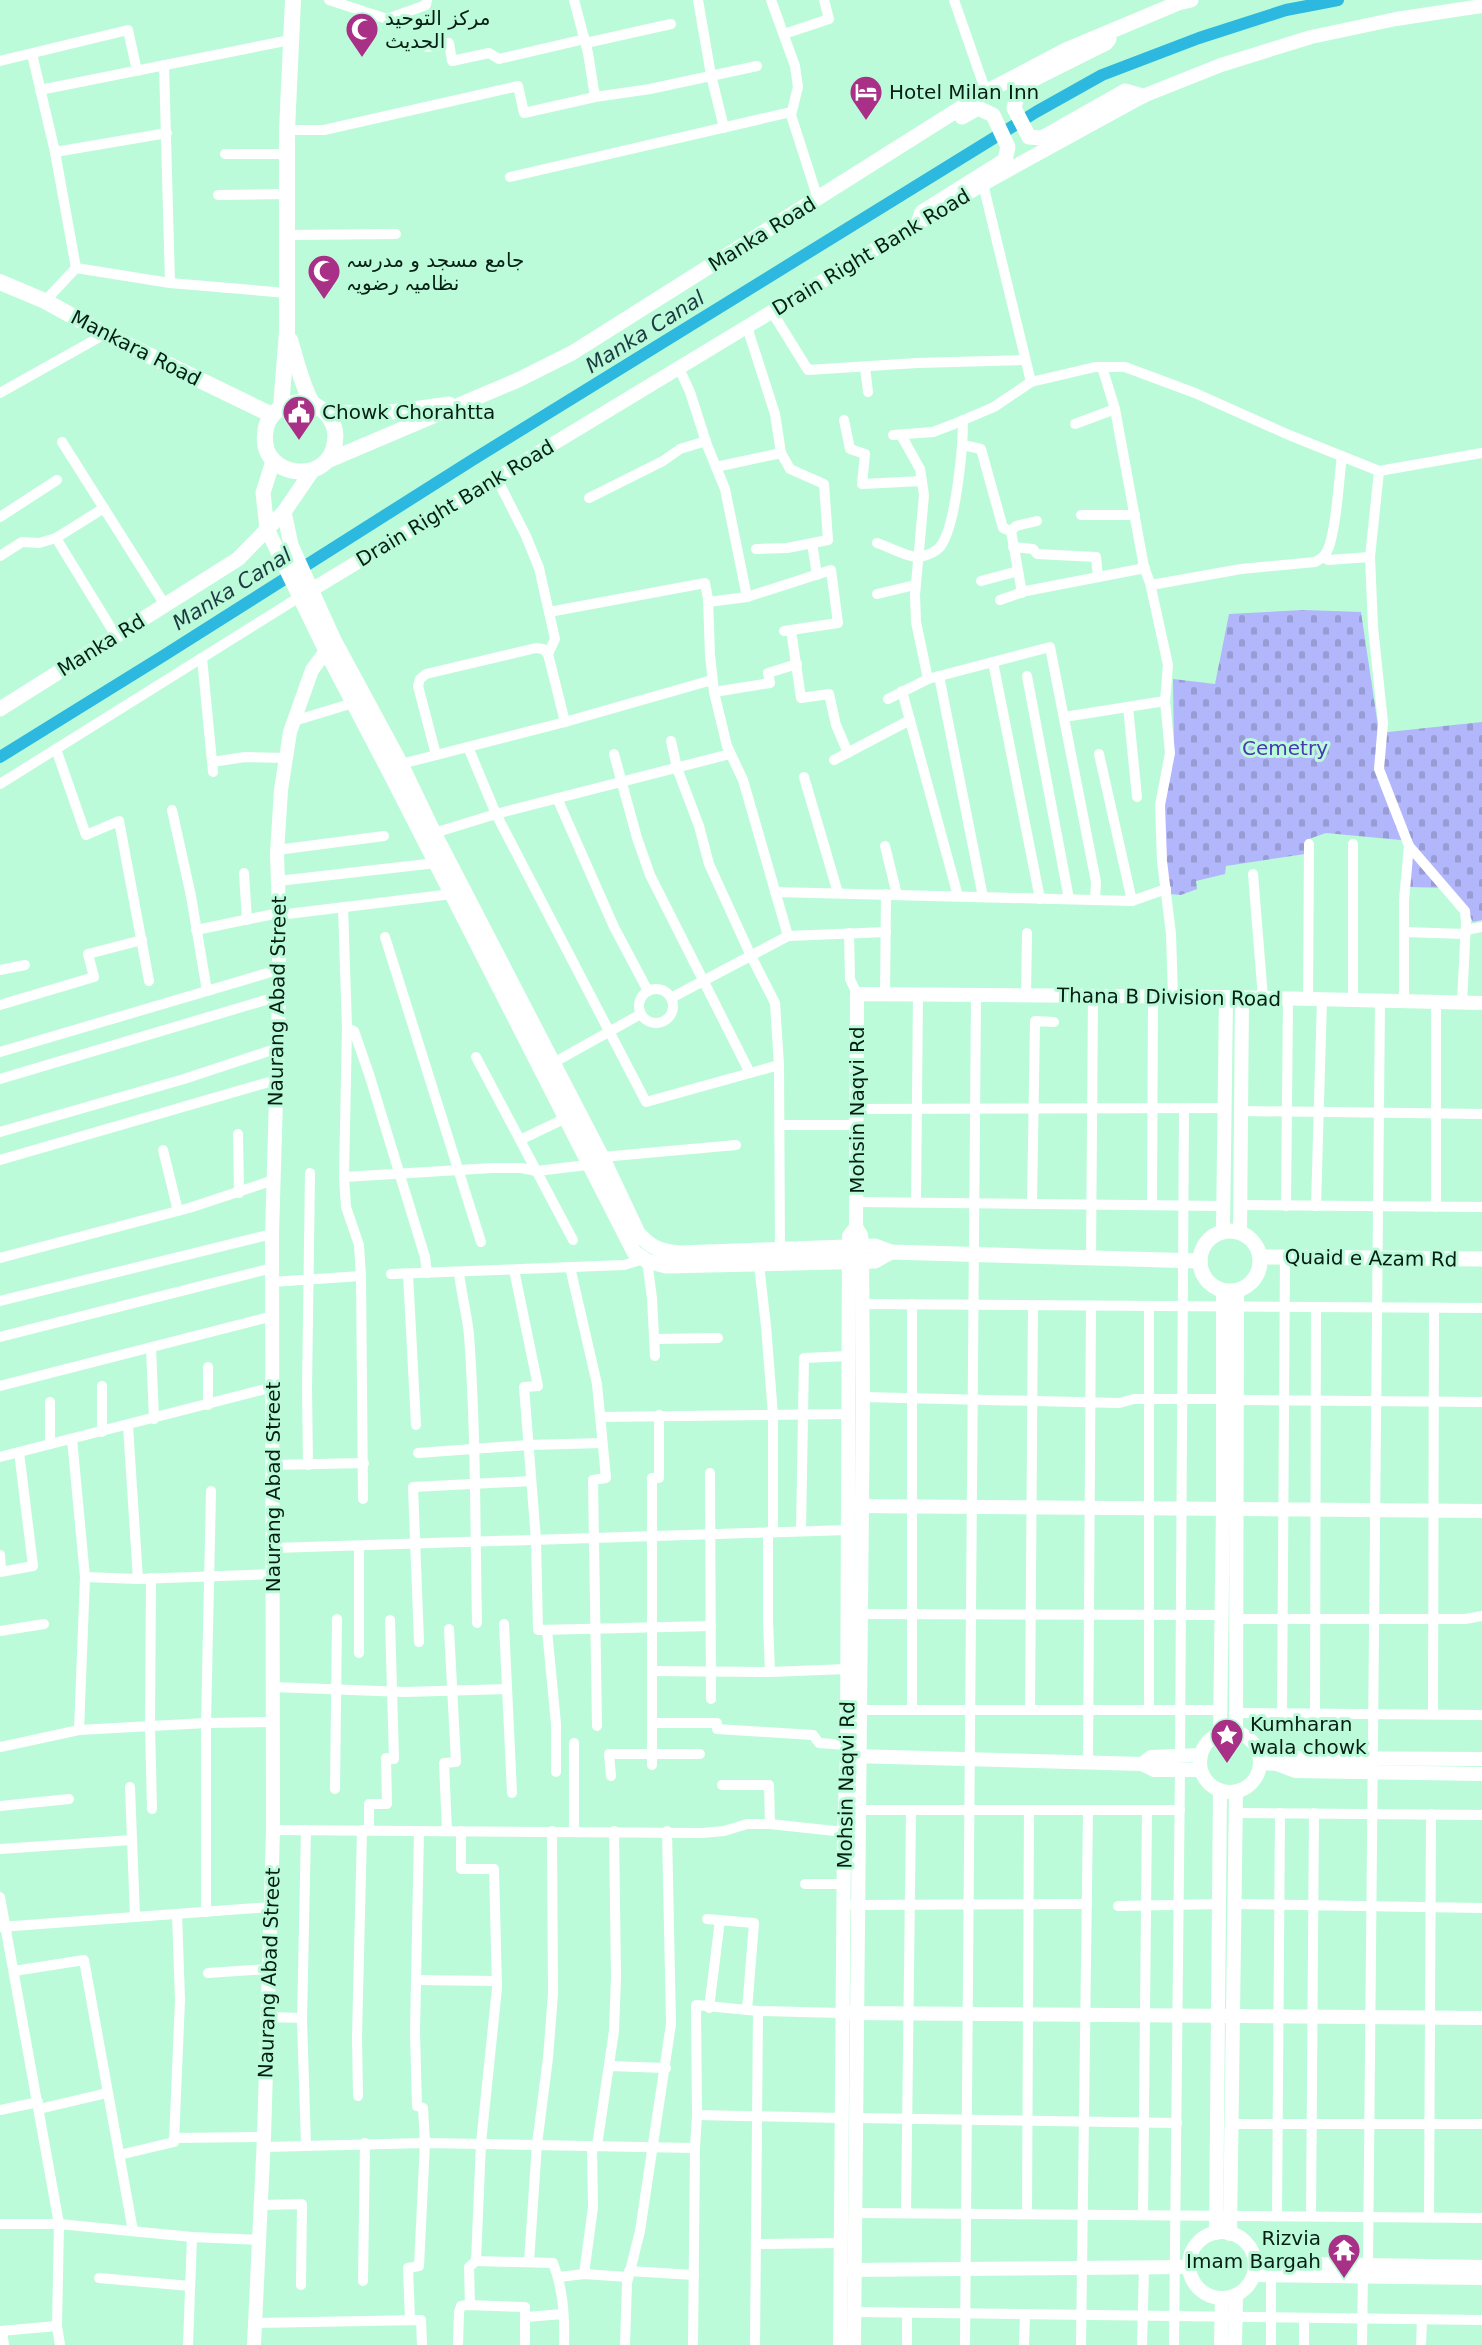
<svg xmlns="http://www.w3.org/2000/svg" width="1482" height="2345" font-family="'DejaVu Sans',Vazirmatn,sans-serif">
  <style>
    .cemetery { fill: url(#cemetery-stones) }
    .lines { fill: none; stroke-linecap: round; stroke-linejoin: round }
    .canal { stroke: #2db9df; stroke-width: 12 }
    .minor { stroke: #fff; stroke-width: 10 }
    .tertiary { stroke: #fff; stroke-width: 14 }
    .secondary { stroke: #fff; stroke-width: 15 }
    .primary { stroke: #fff; stroke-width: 16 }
    .labels { text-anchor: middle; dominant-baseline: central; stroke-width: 6; stroke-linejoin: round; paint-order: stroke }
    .poi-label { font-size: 20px; fill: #061f14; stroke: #bcfbda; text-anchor: start }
    .street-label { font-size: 20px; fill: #061f14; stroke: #bcfbda }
    .park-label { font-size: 20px; fill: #4838b3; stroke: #bcfbda }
    .water-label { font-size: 21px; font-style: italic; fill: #1d3942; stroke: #bcfbda }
  </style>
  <defs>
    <pattern id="cemetery-stones" width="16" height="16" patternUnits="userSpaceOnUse" patternTransform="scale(1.5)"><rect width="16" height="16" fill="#b2b6fa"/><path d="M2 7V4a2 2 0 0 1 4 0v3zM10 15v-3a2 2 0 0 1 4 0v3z" fill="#989cd5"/></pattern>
  </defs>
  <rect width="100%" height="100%" fill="#bcfbda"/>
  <polygon class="cemetery" points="1303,610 1361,612 1379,733 1482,722 1482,920 1473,922 1464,905 1448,888 1410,887 1411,841 1326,833 1306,840 1305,854 1226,866 1225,874 1196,881 1197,889 1181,895 1170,894 1166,868 1164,805 1174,754 1173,679 1215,684 1229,614"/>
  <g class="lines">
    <polyline class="canal" points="0,757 163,656 474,459 1036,112 1102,75 1199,38 1286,10 1338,0"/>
    <g class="minor">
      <polyline points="329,0 387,19 426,5 427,0"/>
      <polyline points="574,0 588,53 595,97"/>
      <polyline points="698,0 711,75 724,128"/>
      <polyline points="771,0 795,66 798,87 791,115 818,199"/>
      <polyline points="954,0 986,92"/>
      <polyline points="784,34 829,19 824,0"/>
      <polyline points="586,43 671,24"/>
      <polyline points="427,47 449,43 452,61 489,53 499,59 585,39"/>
      <polyline points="32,54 55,152 76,268 45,301"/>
      <polyline points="0,61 128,30 137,71"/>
      <polyline points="164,65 170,283"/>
      <polyline points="40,90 290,40"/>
      <polyline points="287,130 324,130 518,86 524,113 595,97 650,89 757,66"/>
      <polyline points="55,152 167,133"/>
      <polyline points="225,154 287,154"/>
      <polyline points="510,177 791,112"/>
      <polyline points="983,184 1031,382"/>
      <polyline points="218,195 287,194"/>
      <polyline points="287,235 396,234"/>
      <polyline points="76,268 170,283 287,293"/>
      <polyline points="772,312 808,370 917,363 1025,360"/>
      <polyline points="747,327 775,414 781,453 790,469 824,484 828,540 787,548 756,549"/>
      <polyline points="865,367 868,392"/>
      <polyline points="1102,367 1115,409 1144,567 1150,583 1168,665 1165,701 1170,753 1160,805 1162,861 1171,934 1173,997"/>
      <polyline points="679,368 690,392 707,445 725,489 747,597"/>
      <polyline points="0,393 105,334"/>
      <polyline points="844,420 850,449 865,454 862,484 922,481"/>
      <polyline points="1075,424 1115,409"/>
      <polyline points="893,435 933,432 954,424 994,407 1031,382 1095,367 1125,367 1195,393 1289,435 1379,471 1482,453"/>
      <polyline points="901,435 920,469 924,495 915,595 916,622 928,679"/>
      <polyline points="62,442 165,605"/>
      <polyline points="963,445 981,449 1003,528 1011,531 1022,593"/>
      <polyline points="716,467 781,453"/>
      <polyline points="1379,471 1370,557 1373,627 1383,723 1379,769 1409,846 1404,900 1404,1001"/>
      <polyline points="497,479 526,536 539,568 555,639 548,654"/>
      <polyline points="589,498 663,461 680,449 706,441"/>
      <polyline points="1081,515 1135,515"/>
      <polyline points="0,517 57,480"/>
      <polyline points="1011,531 1016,526 1037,521"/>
      <polyline points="56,538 116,636"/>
      <polyline points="812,543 817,575"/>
      <path d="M 877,543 C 887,546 907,557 917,557 C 923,557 934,553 939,548 C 956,530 963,446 963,420"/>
      <polyline points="1013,547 1033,549 1037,554 1096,557 1098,577"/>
      <polyline points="0,556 22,542 39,543 56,538 104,508"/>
      <polyline points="1323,557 1328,560 1370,557"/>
      <polyline points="981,581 1018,571"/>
      <path d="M 1151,585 L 1241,569 L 1315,562 C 1319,560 1324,557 1326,553 C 1336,537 1339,477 1342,456"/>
      <polyline points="877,594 915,585"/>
      <polyline points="1000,600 1026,591 1145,568"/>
      <polyline points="708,602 747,597 831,570 838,623 784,631"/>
      <polyline points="549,612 705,583 708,599 710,655 714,692 727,746 743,780 788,936"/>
      <polyline points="791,630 801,698 829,694 836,725 848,753"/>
      <polyline points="202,658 213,772"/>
      <polyline points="993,662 1040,899"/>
      <polyline points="939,676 983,897"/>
      <polyline points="1027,676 1069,899"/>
      <polyline points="902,691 958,896"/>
      <polyline points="714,692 770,683 768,673 797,664"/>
      <polyline points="888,699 928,679 1050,647 1096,882 1095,900"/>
      <polyline points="1128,707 1137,797"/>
      <polyline points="1064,717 1165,701"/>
      <polyline points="294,721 353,703"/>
      <polyline points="671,741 677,768 699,826 709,864 751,956 775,1003 779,1065 780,1250"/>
      <polyline points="468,747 496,814 646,1102 779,1065"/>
      <polyline points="56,749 86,835 119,821 149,981"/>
      <polyline points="614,754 637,838 650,875 750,1073"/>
      <polyline points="1099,754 1132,901"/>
      <polyline points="436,755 418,686 420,679 426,674 536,648 543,649 548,654 565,722"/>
      <polyline points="834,760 910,720"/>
      <polyline points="212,762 245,757 286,758"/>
      <polyline points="401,764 565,722 712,680"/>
      <polyline points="804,777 838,893"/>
      <polyline points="0,784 301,596"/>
      <polyline points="557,798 614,927 648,991"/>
      <polyline points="172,810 191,896 207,991"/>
      <polyline points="434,833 496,814 730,754"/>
      <polyline points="885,846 897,895"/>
      <polyline points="1409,846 1465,911 1466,922 1462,1003"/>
      <polyline points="277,850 384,836"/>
      <polyline points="244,873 247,920"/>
      <polyline points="1253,874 1263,998"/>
      <polyline points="278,881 436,863"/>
      <polyline points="775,892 1132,901 1166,889"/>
      <polyline points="343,907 347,1028 344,1177 346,1207 359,1245 361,1276 363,1499"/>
      <polyline points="279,915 452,894"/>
      <polyline points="196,930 279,913"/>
      <polyline points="1466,930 1482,927"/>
      <polyline points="1404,932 1465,934"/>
      <polyline points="849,933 850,979 857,994"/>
      <polyline points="385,937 481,1242"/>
      <polyline points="0,970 25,965"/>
      <circle cx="656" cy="1006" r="17"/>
      <polyline points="885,994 886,894"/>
      <polyline points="1026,995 1027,933"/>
      <polyline points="671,998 788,936 886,932"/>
      <polyline points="1308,999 1309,844"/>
      <polyline points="1353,1000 1353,844"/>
      <polyline points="0,1005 94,977 88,954 142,940"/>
      <polyline points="347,1028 354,1031 369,1074 425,1257 427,1273"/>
      <polyline points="0,1052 278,970"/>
      <polyline points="476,1057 573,1240"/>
      <polyline points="553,1063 641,1014"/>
      <polyline points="0,1079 279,996"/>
      <polyline points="857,1109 1225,1108"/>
      <polyline points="1241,1111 1482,1114"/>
      <polyline points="780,1125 857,1125"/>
      <polyline points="0,1132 184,1079 278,1048"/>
      <polyline points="238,1134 239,1193"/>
      <polyline points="520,1140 570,1116"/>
      <polyline points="163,1150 178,1211"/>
      <polyline points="602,1157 736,1145"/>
      <polyline points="0,1160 276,1080"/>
      <polyline points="344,1177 492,1168 521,1168 537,1171 595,1164"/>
      <polyline points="857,1202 1224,1206"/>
      <polyline points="916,1202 918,994"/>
      <polyline points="1032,1204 1035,1021 1054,1022"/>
      <polyline points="1152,1205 1153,996"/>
      <polyline points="1240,1205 1482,1207"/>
      <polyline points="1286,1206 1288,999"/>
      <polyline points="1316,1206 1322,999"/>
      <polyline points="1436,1207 1436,1002"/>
      <polyline points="0,1258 189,1208 274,1180"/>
      <polyline points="1091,1258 1093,996"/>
      <polyline points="647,1261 652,1298 655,1356"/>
      <polyline points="759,1265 766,1326 773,1415 773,1532"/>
      <polyline points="570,1267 597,1384 606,1478 593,1480 597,1726"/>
      <polyline points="514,1270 538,1386 524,1387 536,1540 538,1630 711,1626"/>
      <path d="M 459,1272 C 461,1293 467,1314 469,1335 C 476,1431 475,1527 477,1623"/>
      <polyline points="391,1274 624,1265 644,1259"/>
      <polyline points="408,1274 416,1425"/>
      <polyline points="272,1282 361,1276"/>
      <polyline points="0,1301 272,1234"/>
      <polyline points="863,1304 1482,1308"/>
      <polyline points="1149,1306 1149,1710"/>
      <polyline points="0,1337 272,1268"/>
      <polyline points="654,1339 718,1338"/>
      <polyline points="151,1347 154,1419"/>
      <polyline points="0,1386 273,1316"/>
      <polyline points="102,1386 102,1432"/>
      <polyline points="863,1397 1119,1403 1134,1399 1223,1399"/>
      <polyline points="1237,1400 1482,1402"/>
      <polyline points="50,1402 50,1444"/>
      <polyline points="208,1405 208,1367"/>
      <polyline points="600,1417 849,1414"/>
      <polyline points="128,1426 138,1579"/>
      <polyline points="72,1439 85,1577 79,1730"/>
      <polyline points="418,1453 528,1445 602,1443"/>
      <polyline points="0,1457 273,1387"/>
      <polyline points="273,1465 364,1463"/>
      <polyline points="308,1465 307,1389 310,1173"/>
      <polyline points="710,1473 711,1699"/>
      <polyline points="801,1531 804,1358 849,1356"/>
      <polyline points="768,1532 768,1621 770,1672"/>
      <polyline points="359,1546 359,1653"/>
      <polyline points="274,1548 847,1530"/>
      <polyline points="0,1555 1,1571"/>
      <polyline points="0,1572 33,1566 19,1452"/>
      <polyline points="85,1577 138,1579 274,1574"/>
      <polyline points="151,1578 150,1725 152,1809"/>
      <polyline points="861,1614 1222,1615"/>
      <polyline points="1236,1619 1465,1619 1482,1616"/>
      <polyline points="504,1624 512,1793"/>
      <polyline points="547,1630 556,1724 556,1772"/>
      <polyline points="0,1631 44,1624"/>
      <polyline points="419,1642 413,1487 531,1481"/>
      <polyline points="652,1671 770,1672 847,1669"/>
      <polyline points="273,1687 405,1692 507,1689"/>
      <polyline points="860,1710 1220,1710"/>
      <polyline points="912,1710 912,1304"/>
      <polyline points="1030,1710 1033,1305"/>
      <polyline points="1236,1713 1482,1715"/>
      <polyline points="1282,1714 1285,1257"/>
      <polyline points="1315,1714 1316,1307"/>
      <polyline points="1433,1714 1434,1308"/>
      <polyline points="652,1723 717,1723 717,1729 813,1735 819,1743 847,1745"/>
      <polyline points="0,1747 79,1730 206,1723 273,1722"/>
      <polyline points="1180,1756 1184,1109"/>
      <polyline points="1088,1762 1091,1306"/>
      <polyline points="652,1765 652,1478 659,1478 659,1415"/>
      <polyline points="611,1776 609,1754 700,1754"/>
      <polyline points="722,1785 769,1785 770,1824"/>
      <polyline points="130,1787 135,1917"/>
      <polyline points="335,1789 337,1619"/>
      <polyline points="0,1806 69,1799"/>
      <polyline points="859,1810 1180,1810"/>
      <polyline points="1235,1813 1482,1815"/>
      <polyline points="273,1830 702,1833 724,1831 747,1824 770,1824 844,1832"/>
      <polyline points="306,1830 302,2021 306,2145"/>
      <polyline points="369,1830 369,1804 387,1804 386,1758 394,1759 390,1620"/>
      <polyline points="447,1831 444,1763 456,1762 449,1629"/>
      <polyline points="461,1831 461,1869 494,1869 497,1988 481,2143 476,2261 469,2267 470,2305"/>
      <polyline points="574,1831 574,1743"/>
      <polyline points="0,1849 132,1840"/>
      <polyline points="805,1884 844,1884"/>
      <polyline points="0,1897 59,2224 57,2326 60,2345"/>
      <polyline points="1235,1904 1482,1908"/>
      <polyline points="853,1905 1087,1904"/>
      <polyline points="1118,1906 1220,1904"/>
      <polyline points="206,1912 206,1723 211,1491"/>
      <polyline points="707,1919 754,1923 747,2010"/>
      <polyline points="0,1927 271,1907"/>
      <polyline points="14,1971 84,1960 133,2231"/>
      <polyline points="208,1973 269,1969"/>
      <polyline points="416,1980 497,1981"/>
      <polyline points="709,2008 720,1920"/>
      <polyline points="267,2017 302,2018"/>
      <polyline points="609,2066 666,2068"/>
      <polyline points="358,2096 357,2037 362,1830"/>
      <polyline points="39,2109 107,2093"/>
      <polyline points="0,2110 38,2102"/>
      <polyline points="697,2115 841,2118"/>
      <polyline points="857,2118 1177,2123"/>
      <polyline points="1232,2124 1482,2124"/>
      <polyline points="174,2138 264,2137"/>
      <polyline points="597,2146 614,2031 616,1977 614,1831"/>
      <polyline points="264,2147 425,2143 695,2148"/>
      <polyline points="119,2155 174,2142 180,2000 177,1914"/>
      <polyline points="261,2205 302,2204 301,2285"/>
      <polyline points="856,2213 1482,2218"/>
      <polyline points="906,2213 911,1810"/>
      <polyline points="1027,2214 1029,1810"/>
      <polyline points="1143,2215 1147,1810"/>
      <polyline points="1277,2216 1280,1813"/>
      <polyline points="1311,2216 1314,1813"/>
      <polyline points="1429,2217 1431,1814"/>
      <polyline points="0,2224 59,2224 192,2237 259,2240"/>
      <polyline points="756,2244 840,2243"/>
      <path d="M 476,2261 L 553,2263 C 563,2288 565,2318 564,2345"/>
      <polyline points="529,2262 537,2144 548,2058 553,1994 552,1831"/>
      <polyline points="1368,2265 1380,1001"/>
      <polyline points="629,2271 694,2275"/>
      <polyline points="584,2274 593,2207 592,2146"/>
      <polyline points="559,2277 584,2274 628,2277"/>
      <polyline points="99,2278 190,2286"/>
      <polyline points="363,2281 365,2143"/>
      <polyline points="855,2312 1482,2320"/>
      <polyline points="526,2317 563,2314"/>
      <polyline points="410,2320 408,2268 419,2266 425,2143 423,2108 417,2106 415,2032 419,1831"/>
      <polyline points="255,2323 421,2320 422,2345"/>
      <polyline points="0,2331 57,2326"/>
      <polyline points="2,2331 4,2345"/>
      <polyline points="188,2345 192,2237"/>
      <polyline points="458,2345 459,2312 461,2306 467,2305 525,2307 525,2345"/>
      <polyline points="625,2345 627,2283 640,2231 671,2024 667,1831"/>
      <polyline points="693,2345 695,2148 697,2115 696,2005 758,2011 842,2013"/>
      <polyline points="755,2345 758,2011"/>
      <polyline points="907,2345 907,2313"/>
      <polyline points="965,2345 976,995"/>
      <polyline points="1024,2345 1025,2315"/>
      <polyline points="1081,2345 1088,1810"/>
      <polyline points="1142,2345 1144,2268"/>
      <polyline points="1174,2345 1180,1769"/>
      <polyline points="1271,2345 1271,2270"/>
      <polyline points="1304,2345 1304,2318"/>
      <polyline points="1362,2345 1363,2270"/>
      <polyline points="1421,2345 1422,2320"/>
    </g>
    <g class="tertiary">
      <polyline points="303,595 983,184 1143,96 1221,65 1311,37 1396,19 1482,6"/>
      <polyline points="1223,1231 1226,997"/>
      <polyline points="1240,1232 1242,997"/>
      <polyline points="853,1506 1482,1511"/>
      <circle cx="1230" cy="1762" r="30"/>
      <polyline points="1236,1733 1237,1290"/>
      <polyline points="1220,1734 1223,1508 1223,1290"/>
      <polyline points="852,1756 1142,1764 1154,1770 1200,1770"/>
      <polyline points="1260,1763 1277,1764 1295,1758 1482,1759"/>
      <polyline points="1142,1764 1151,1757 1201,1755"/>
      <polyline points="1277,1764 1295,1771 1482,1774"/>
      <polyline points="850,2013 1482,2018"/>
      <circle cx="1222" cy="2265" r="33"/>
      <polyline points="1216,2233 1220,1791"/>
      <polyline points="1230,2234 1236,1792"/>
      <polyline points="1255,2263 1482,2267"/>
      <polyline points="848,2270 1189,2267"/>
      <polyline points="1254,2275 1482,2278"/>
      <polyline points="254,2345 264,2137 273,1830 272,1234 279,996 279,913 277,853 281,790 290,732 312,670 332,643"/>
      <polyline points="840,2345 844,1832 847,1755 849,1236 856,1227"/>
      <polyline points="854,2345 863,1397 862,1246 861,1235 856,1227 857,994 1226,997 1482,1003"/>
      <polyline points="1221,2345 1222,2298"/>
      <polyline points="1235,2345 1236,2296"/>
    </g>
    <g class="secondary">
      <polyline points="1109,39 1106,43 1020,86 1014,108 1029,137 1042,138 1125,91 1143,96"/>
      <polyline points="918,223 922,212 1005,160 1008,147 993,115 978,108 962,117"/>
      <polyline points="326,412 384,413 449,404"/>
      <polyline points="273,461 263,493 267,529 326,651 391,775 634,1252 647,1261 666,1266 875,1261 891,1252"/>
      <polyline points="327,461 518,380 572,353 986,92 1066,50 1178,3 1191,0"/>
      <path d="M 284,512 L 291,545 L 334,640 L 401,764 L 434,833 L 605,1163 L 638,1233 C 651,1248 660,1251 680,1253 L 875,1246 L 891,1252 L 1200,1261"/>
      <polyline points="0,709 238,559 284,512 312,471"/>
      <circle cx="1230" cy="1261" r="30"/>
      <polyline points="1260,1257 1482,1259"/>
    </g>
    <g class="primary">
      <polyline points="0,282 45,301 105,334 272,415"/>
      <path d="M 290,340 C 296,359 301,383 311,401 C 313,405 317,406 321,409 C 331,416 337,429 335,441 C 331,486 261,479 265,435 C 266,410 290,399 311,403"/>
      <polyline points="281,407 287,333 287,130 293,0"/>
    </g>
  </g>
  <defs>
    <symbol id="mosque-pin" viewBox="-11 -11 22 30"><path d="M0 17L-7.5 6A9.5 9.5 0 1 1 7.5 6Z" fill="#a83086" stroke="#bcfbda"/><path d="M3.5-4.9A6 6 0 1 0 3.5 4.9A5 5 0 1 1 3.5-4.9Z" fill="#fff"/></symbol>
    <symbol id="hotel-pin" viewBox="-11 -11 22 30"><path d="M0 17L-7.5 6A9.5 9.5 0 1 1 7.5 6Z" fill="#a83086" stroke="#bcfbda"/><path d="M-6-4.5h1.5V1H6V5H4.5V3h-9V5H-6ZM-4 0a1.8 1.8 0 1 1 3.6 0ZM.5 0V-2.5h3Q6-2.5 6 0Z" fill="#fff"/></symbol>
    <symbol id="civic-pin" viewBox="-11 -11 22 30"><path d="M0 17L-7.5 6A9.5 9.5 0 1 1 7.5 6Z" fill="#a83086" stroke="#bcfbda"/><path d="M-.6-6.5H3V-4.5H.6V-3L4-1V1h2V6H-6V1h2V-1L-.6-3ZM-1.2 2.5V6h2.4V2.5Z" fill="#fff"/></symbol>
    <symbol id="sight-pin" viewBox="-11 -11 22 30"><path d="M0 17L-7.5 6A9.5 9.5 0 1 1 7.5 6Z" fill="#a83086" stroke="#bcfbda"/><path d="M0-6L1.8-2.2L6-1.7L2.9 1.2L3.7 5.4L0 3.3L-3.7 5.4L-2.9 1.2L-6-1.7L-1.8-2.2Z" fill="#fff"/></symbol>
    <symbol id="temple-pin" viewBox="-11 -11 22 30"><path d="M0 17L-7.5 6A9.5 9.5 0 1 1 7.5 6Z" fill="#a83086" stroke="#bcfbda"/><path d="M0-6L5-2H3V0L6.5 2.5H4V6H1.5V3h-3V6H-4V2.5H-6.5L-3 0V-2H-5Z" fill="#fff"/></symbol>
  </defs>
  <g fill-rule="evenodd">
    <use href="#mosque-pin" x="343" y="10" width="38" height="52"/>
    <use href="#hotel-pin" x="847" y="73" width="38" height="52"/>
    <use href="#mosque-pin" x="305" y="252" width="38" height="52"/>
    <use href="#civic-pin" x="280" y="393" width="38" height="52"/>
    <use href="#sight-pin" x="1208" y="1716" width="38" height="52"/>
    <use href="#temple-pin" x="1325" y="2231" width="38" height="52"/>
  </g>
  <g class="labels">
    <g class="poi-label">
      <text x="385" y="18">مرکز التوحید<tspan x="385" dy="23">الحدیث</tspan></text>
      <text x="889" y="92">Hotel Milan Inn</text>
      <text x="347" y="260">جامع مسجد و مدرسہ<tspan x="347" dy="23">نظامیہ رضویہ</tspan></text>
      <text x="322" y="412">Chowk Chorahtta</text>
      <text x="1250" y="1724">Kumharan<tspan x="1250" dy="23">wala chowk</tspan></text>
      <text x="1321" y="2238" text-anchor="end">Rizvia<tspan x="1321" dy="23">Imam Bargah</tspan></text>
    </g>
    <g class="street-label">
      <text transform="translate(762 234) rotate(-32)">Manka Road</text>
      <text transform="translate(871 252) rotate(-31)">Drain Right Bank Road</text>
      <text transform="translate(136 348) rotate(27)">Mankara Road</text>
      <text transform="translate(455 503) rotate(-31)">Drain Right Bank Road</text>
      <text transform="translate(101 645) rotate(-32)">Manka Rd</text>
      <text transform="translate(1169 997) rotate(1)">Thana B Division Road</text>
      <text transform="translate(277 1001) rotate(-89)">Naurang Abad Street</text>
      <text transform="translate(857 1110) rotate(-90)">Mohsin Naqvi Rd</text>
      <text transform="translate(1371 1258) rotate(1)">Quaid e Azam Rd</text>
      <text transform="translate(273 1487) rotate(-90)">Naurang Abad Street</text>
      <text transform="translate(846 1785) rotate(-89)">Mohsin Naqvi Rd</text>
      <text transform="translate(269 1973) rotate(-88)">Naurang Abad Street</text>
    </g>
    <g class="park-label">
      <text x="1285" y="748">Cemetry</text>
    </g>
    <g class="water-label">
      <text transform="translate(645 332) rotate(-32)">Manka Canal</text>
      <text transform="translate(232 589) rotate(-32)">Manka Canal</text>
    </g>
  </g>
</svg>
